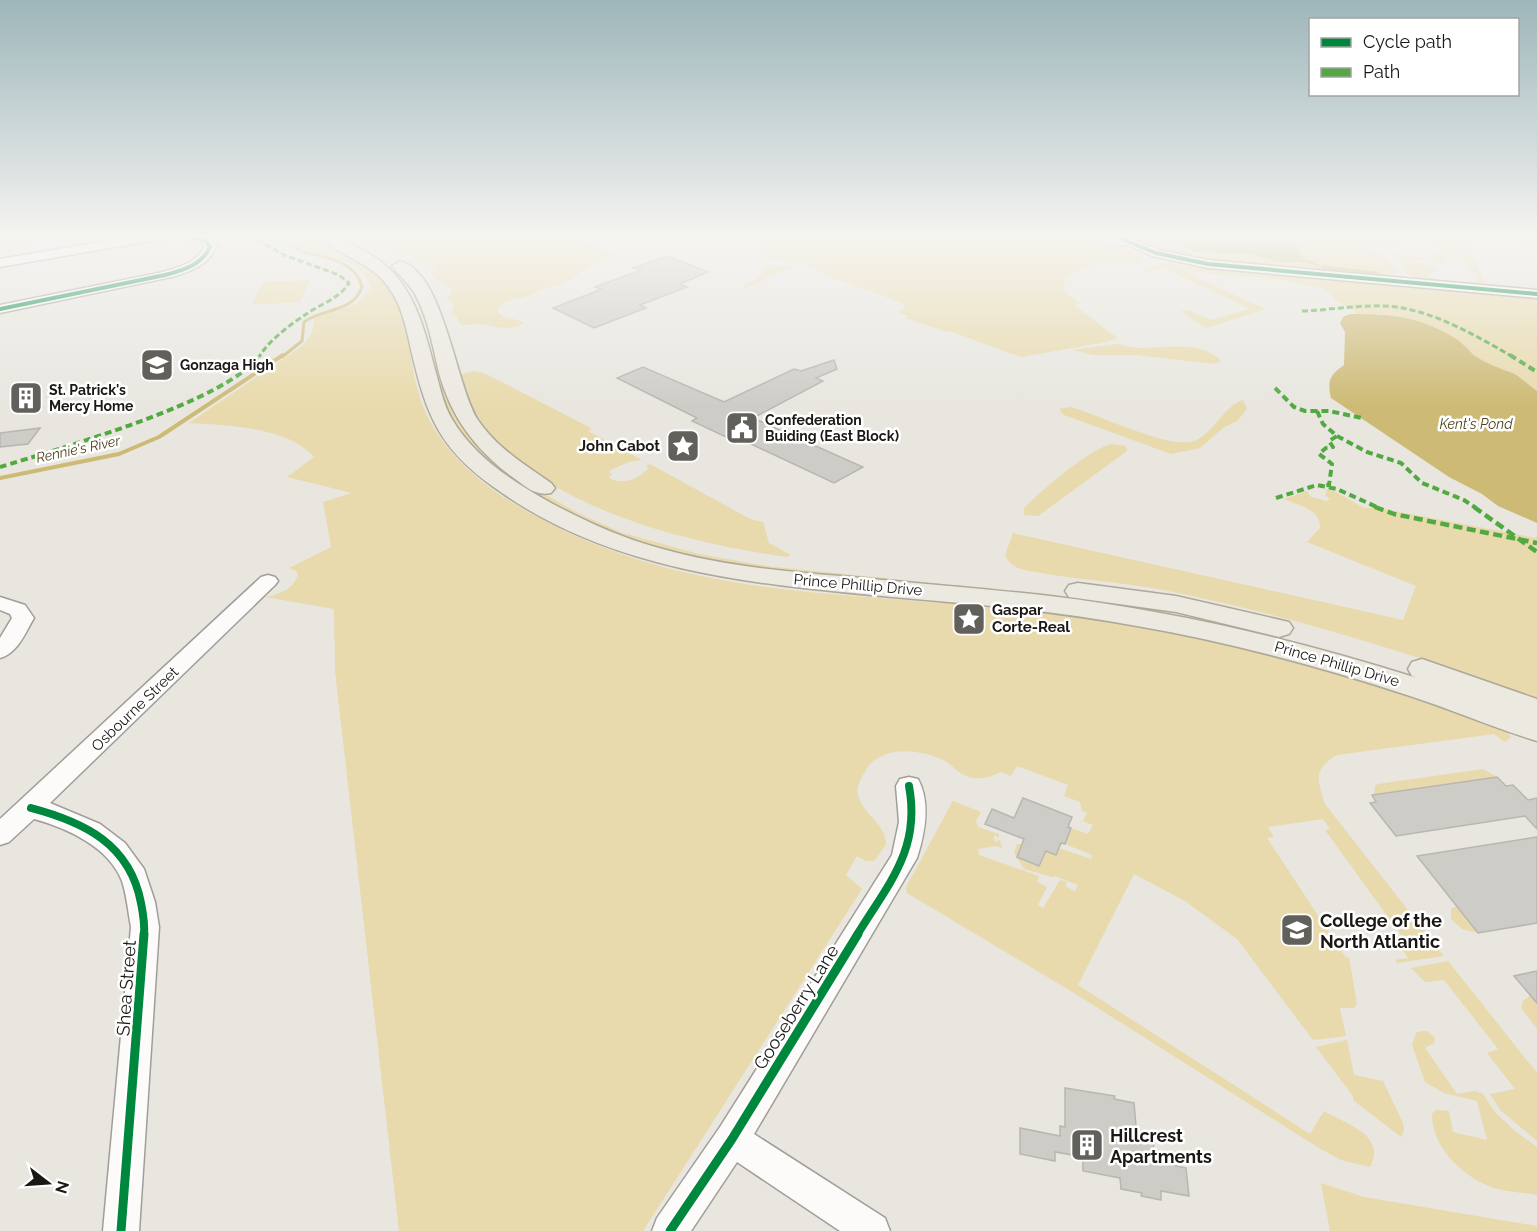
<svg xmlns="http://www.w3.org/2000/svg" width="1537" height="1231" font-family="Raleway,sans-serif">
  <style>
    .green { fill: #e8daac; fill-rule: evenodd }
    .water { fill: #cdba75 }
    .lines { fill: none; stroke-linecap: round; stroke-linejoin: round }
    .stream-far1 { stroke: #cdba75; stroke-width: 3 }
    .stream { stroke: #cdba75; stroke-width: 4 }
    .building { fill: #ceccc7; stroke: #b8b6b1; stroke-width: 1.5 }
    .minor-casing { stroke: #a09e9a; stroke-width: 3 }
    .major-casing { stroke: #ada898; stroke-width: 3 }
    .minor { fill: #fcfbfa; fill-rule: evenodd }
    .major { fill: #ece9e1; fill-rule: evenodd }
    .quiet-far2 { stroke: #52a942; stroke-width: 3; stroke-dasharray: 6 3; stroke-linecap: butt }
    .quiet-far1 { stroke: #52a942; stroke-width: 4; stroke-dasharray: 7 4; stroke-linecap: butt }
    .quiet { stroke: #52a942; stroke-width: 4.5; stroke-dasharray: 9 4.5; stroke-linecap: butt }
    .cycleway-far2-casing { stroke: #fff; stroke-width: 6 }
    .cycleway-far1-casing { stroke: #fff; stroke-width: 11 }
    .cycleway-casing { stroke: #fff; stroke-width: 13 }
    .cycleway-far2 { stroke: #00873e; stroke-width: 4 }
    .cycleway-far1 { stroke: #00873e; stroke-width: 8 }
    .cycleway { stroke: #00873e; stroke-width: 9 }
    .labels { text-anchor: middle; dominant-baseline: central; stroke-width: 5; stroke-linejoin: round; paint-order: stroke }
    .far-poi-label { font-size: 14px; font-weight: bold; fill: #1a1814; stroke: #fff; text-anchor: start }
    .far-water-label { font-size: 14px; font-style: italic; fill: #4e421b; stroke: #fff }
    .poi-label { font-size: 15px; font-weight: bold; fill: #1a1814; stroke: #fff; text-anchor: end }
    .street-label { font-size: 15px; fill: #1a1814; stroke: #fff }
    .near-poi-label { font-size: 18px; font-weight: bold; fill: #1a1814; stroke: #fff; text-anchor: start }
    .near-street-label { font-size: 18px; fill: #1a1814; stroke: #fff }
  </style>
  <rect width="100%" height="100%" fill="#e8e6df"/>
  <g class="green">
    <polygon points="0,235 66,235 0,247"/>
    <path d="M 359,235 L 586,235 L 587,238 L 582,242 L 592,244 L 614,255 C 607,262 601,261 593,264 C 588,266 579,273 576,276 C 563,285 547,286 534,293 C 522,300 502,298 497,311 C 504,321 515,317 524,323 C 506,333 496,325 479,324 C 472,323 468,327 460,324 L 456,316 L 452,314 L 454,305 L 447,299 L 453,290 L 437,281 L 430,273 L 436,268 L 420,262 L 409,252 L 406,256 L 399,258 Z"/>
    <path d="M 761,235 L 1091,235 L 1140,254 L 1144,259 L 1138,263 C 1117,265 1074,259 1064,283 L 1065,291 L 1080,304 L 1074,305 L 1117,338 L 1107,342 L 1021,357 L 949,331 L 946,332 L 905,318 L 908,316 L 898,312 L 905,307 L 902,303 L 828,276 L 804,264 L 765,258 L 762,256 Z"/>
    <path d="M 1127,235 L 1170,235 L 1194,252 L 1249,254 L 1281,262 L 1301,262 L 1321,267 L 1302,257 L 1297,250 L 1299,249 L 1281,235 L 1360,235 L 1362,240 L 1398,246 L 1399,248 L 1369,243 L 1368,245 L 1363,245 L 1364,248 C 1378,249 1391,262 1397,273 L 1387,276 L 1199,258 L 1165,251 Z"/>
    <path d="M 1426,235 L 1537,235 L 1537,248 L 1527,247 L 1527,245 L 1535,245 L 1533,241 L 1469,237 L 1464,240 L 1485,282 L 1481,283 L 1459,282 L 1476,281 L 1478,278 C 1470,265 1457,254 1442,260 L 1451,267 L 1423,259 L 1413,261 L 1436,269 L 1425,279 L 1407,274 L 1404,266 L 1387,253 L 1432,258 L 1431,254 L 1444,254 L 1436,236 Z"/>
    <path d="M 321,240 C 344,251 372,264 388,286 C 410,317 408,356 418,391 C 430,437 468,475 508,500 C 651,588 783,590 944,603 C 1025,610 1104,619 1183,634 C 1252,648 1322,666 1389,688 C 1420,698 1450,709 1480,719 C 1489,722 1497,727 1505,729 L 1511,737 L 1505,742 L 1494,734 L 1337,755 C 1313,769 1317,780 1325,804 L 1444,956 L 1397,963 L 1395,960 L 1408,958 L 1401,947 L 1409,946 L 1325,830 L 1330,829 L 1323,819 L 1268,827 L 1274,837 L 1267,838 L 1346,958 L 1349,957 L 1357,1004 L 1354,1008 L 1340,1008 L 1346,1036 L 1313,1040 L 1237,939 L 1185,901 L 1134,874 L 1078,985 L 1310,1134 L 1324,1111 C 1340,1122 1388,1133 1370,1167 L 1341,1160 L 1319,1148 L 1074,993 L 907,893 L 906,887 L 953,801 L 981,812 L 976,821 L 978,827 L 999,834 L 999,838 L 995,835 L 993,838 L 996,842 L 1000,840 L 1002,848 L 996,846 L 978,849 L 979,855 L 1039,876 L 1037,882 L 1047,887 L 1038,905 L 1043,908 L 1060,880 L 1067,882 L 1065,886 L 1075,891 L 1078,885 L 1055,876 L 1052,877 L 1024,869 L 1014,853 L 1017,844 L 1022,844 L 1039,866 L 1046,851 L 1056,855 L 1059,848 L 1091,859 L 1092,855 L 1065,844 L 1071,828 L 1088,834 L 1093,825 L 1083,821 L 1087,813 L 1082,811 L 1080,802 L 1064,796 L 1068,785 L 1017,766 L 1011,776 L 1001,772 C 990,777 978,781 966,776 C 957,773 952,764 943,760 C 921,749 883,745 867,768 C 863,775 856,785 858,794 C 861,814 887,824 886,845 L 874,861 L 866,861 L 857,856 L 846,875 L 862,889 L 643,1231 L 399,1231 L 335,671 L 334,609 L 265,597 C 279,594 294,590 298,574 L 295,570 L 289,568 L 331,547 L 323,502 L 352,493 L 287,477 L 314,457 C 289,427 226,425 189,423 L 302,346 L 312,333 L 314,319 C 336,306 357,313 371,287 C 364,260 325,257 304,248 L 304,245 ZM 958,608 L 982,610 L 983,624 L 958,622 Z"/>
    <path d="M 1166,263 L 1233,272 L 1537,299 L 1537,391 C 1531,387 1527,382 1521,378 C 1506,368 1485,367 1473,353 L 1384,314 L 1356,314 L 1353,310 L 1333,299 L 1333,296 L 1321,288 L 1284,280 L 1192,272 L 1190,273 L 1197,278 L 1266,309 L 1206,328 L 1180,311 L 1189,310 L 1211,320 L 1250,309 L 1164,268 L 1145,273 L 1139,272 Z"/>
    <polygon points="765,265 793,267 745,288 743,287 759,277"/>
    <polygon points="310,280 300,302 251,305 263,282"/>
    <path d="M 1117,344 C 1125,345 1132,348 1140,348 C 1164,348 1202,340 1221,361 L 1214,364 L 1135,355 L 1093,355 L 1072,350 Z"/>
    <path d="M 473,371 L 484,373 L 589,427 L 592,429 L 588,431 L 642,460 L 628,462 L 609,471 L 612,474 L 609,478 C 624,486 640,478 649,468 L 646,466 L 650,464 L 750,519 L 763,522 L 769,543 L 791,555 L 787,557 C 687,543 536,507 477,416 C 470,404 459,387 462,374 Z"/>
    <polygon points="440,375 446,389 534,488 580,514 623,533 699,554 767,566 961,586 742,570 614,536 532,495 478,455 450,419 437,381"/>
    <path d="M 1243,400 L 1247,409 L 1237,421 L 1223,428 L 1200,448 L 1171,454 L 1064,415 L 1059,409 L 1070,407 C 1098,414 1169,450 1194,441 C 1213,434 1224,406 1243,400 Z"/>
    <path d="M 1111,444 L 1126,446 L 1127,451 L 1038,516 L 1024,515 L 1024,508 C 1042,490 1088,450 1111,444 Z"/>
    <path d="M 1317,487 L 1334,491 L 1364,508 L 1379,508 L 1536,538 L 1537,534 L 1537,698 C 1419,656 1296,617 1173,592 C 1126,582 1077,580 1029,571 C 1018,569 1010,566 1005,555 L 1013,533 L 1403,620 L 1416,586 L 1307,542 L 1320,528 C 1321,509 1298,505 1284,499 L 1307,491 L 1311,497 L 1327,501 L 1330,499 L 1325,495 L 1327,490 Z"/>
    <polygon points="1483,769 1497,777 1374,795 1375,786 1378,784"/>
    <polygon points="1457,906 1478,933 1462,929 1451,919 1451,909"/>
    <polygon points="1448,961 1537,1073 1537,1141 1500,1110 1490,1094 1515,1089 1487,1053 1498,1049 1444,980 1425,982 1411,968"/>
    <polygon points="1531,995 1537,1003 1537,1029 1521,1008 1523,1001"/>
    <path d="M 1421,1031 L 1427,1031 L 1435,1038 L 1434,1043 L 1425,1048 L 1457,1094 L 1475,1091 L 1483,1094 L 1495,1112 L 1515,1131 L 1537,1147 L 1537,1195 C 1522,1192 1504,1192 1491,1187 C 1461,1175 1432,1147 1432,1114 L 1436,1110 L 1449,1111 L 1453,1132 L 1487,1140 L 1477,1101 L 1444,1093 L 1425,1082 L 1412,1045 L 1416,1033 Z"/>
    <polygon points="1347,1040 1354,1075 1383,1081 1403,1123 1404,1130 1401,1137 1353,1100 1353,1096 1316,1047"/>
    <polygon points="1321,1183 1364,1197 1537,1226 1537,1231 1330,1231"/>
  </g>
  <g class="water">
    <polygon points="1170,235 1281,235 1300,249 1297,251 1302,257 1323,267 1301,262 1281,262 1249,254 1193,252"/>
    <path d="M 1350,314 C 1390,314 1418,316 1453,337 C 1464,343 1468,351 1477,357 C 1487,364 1499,368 1510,372 C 1521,376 1528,385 1537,391 L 1537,523 L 1498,506 L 1482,494 L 1449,477 L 1331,398 C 1327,380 1330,375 1344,365 L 1345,332 L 1340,323 L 1343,317 Z"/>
  </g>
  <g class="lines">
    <g class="stream-far1">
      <polyline points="1481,235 1537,240"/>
      <polyline points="1463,237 1476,235"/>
      <polyline points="293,247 316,240"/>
      <polyline points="1323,267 1378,273"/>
      <path d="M 282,357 L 302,341 L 304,322 C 323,308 353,313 362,287 C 356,261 325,257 304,252 C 296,249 289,245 282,241"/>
    </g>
    <polyline class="stream" points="0,478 119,454 159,437 283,355"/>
  </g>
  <g class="building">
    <polygon points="668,256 708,272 680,284 687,287 640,305 646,308 594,328 553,308 602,289 595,287 641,270 633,268"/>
    <polygon points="834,360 837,369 816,378 823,381 753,418 863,467 834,483 732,435 728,438 692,421 697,418 617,378 643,367 724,402 794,369 801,371"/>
    <polygon points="40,428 28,444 0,447 0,433"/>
    <polygon points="1497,777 1506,786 1513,785 1528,800 1537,798 1537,829 1525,816 1396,836 1370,803 1376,802 1372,795"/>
    <polygon points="1023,798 1072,817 1068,827 1071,828 1065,844 1061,843 1056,855 1046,851 1039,866 1017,857 1024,839 985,824 992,809 1014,818"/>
    <polygon points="1537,837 1537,923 1478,933 1417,856"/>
    <polygon points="1537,971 1537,1003 1514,976"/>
    <polygon points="1065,1088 1115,1096 1114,1099 1134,1103 1137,1137 1153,1140 1155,1161 1186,1168 1189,1196 1161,1191 1161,1200 1141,1196 1142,1193 1121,1189 1120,1178 1083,1171 1083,1157 1055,1152 1055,1161 1020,1154 1020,1128 1060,1136 1060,1126 1065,1127"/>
  </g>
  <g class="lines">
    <defs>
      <g id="minor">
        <polygon points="141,235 168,235 162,239 0,267 0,259"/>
        <path d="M 176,235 L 197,235 L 210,238 L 216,247 C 208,265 193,270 176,276 L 0,313 L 0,305 L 163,272 C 178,267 197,263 204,247 L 202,243 Z"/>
        <polygon points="1106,235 1123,235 1159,250 1208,260 1537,290 1537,298 1208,268 1152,256"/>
        <path d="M 268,575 L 275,577 L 278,581 L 275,585 L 50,803 L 100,824 L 125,843 L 144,869 L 155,902 L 159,927 L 139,1231 L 103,1231 L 131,927 C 128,912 127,896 122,881 C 109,847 67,828 34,819 L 9,842 L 0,845 L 0,819 L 261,577 Z"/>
        <path d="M 0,597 L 25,605 L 34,618 C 25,633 18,653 0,658 L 0,638 L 12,618 L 10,614 L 0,610 Z"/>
        <path d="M 909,777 L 918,779 C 931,803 925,833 917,858 L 754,1134 L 885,1218 L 890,1231 L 840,1231 L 737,1162 L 691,1231 L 652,1231 L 657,1218 L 720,1127 L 892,855 L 899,822 L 896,786 L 900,779 Z"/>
      </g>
      <g id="major">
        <path d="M 316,235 C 341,235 347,241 368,253 C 415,280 424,329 437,377 C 441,391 444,406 452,419 C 474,457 515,483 553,504 C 587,522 622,538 659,548 C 718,565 780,571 841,576 C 911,583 981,588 1050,596 C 1175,611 1297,640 1417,678 L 1412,676 L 1408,669 L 1412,662 L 1422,659 L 1537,699 L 1537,741 C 1494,728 1453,710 1410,696 C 1321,667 1230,642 1137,626 C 1056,611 974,604 892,597 C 754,584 611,572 495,488 C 440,449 427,417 412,354 C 407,332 403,307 389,288 C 371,261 338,256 316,235 Z"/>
        <path d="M 1092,235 L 1124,236 L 1132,241 L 1129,244 C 1117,247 1101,245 1092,235 Z"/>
        <path d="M 400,261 C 444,272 455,384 478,420 C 496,447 525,465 551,483 L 555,488 L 551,493 C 535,497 524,485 511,476 C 475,449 451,417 439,373 C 433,348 429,322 417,298 C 411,285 400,277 392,266 Z"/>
        <polygon points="1078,583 1176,596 1289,622 1293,628 1289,634 1279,637 1176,612 1069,597 1065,591 1069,585"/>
      </g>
    </defs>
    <use href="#minor" class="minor-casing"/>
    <use href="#major" class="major-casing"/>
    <use href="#minor" class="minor"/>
    <use href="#major" class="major"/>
    <g class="quiet-far2">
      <path d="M 250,235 L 284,255 L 339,275 L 349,283 C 340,298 321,304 308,313 C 291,324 269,340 259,357"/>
      <path d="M 1302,311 C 1330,310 1357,305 1385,306 C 1429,308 1475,335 1513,357"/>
    </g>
    <g class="quiet-far1">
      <polyline points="1510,355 1537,372"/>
      <polyline points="1275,388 1294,407 1305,411 1329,411 1362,418"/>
      <polyline points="1317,411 1323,424 1337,436 1329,441 1333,447 1326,448 1319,454 1332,464 1329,485 1320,486"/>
      <polyline points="1337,436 1367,452 1401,463 1422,483 1464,500 1476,508"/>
      <path d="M 0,467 C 55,450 232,400 259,355"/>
      <polyline points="1276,498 1317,485 1337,489 1379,508"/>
    </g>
    <g class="quiet">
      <polyline points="1375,507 1394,514 1537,543"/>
      <polyline points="1474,507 1537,552"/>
    </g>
    <defs>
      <g id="cycleway-far2">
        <polyline points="1112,235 1156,253 1208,264 1537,294"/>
        <path d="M 0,309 L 165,275 C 183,270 202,265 210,247 L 206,241 L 182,235"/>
      </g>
      <g id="cycleway-far1">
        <path d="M 31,808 C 84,822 130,844 141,903 C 143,913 145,924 144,935"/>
        <path d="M 857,935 C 888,884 921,850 909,786"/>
      </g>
      <g id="cycleway">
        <polyline points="121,1231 144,934"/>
        <polyline points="670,1231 732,1139 858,934"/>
      </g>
    </defs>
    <use href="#cycleway-far2" class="cycleway-far2-casing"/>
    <use href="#cycleway-far1" class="cycleway-far1-casing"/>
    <use href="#cycleway" class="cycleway-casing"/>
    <use href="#cycleway-far2" class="cycleway-far2"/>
    <use href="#cycleway-far1" class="cycleway-far1"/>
    <use href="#cycleway" class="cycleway"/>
  </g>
  <linearGradient id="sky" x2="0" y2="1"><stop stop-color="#9db6ba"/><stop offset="0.58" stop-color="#f5f4f1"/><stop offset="1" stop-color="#f5f4f1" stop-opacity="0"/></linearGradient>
  <rect width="1537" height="407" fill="url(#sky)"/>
  <defs>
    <symbol id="school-square" viewBox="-11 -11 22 22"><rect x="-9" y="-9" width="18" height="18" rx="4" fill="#62605b" stroke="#fff"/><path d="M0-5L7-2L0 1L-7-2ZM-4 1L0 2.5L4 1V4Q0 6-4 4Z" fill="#fff"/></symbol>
    <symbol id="building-square" viewBox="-11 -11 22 22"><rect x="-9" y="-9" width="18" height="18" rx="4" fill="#62605b" stroke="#fff"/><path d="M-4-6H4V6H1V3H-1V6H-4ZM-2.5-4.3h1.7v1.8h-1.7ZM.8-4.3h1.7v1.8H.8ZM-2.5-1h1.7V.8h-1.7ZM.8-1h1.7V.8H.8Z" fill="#fff"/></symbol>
    <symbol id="civic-square" viewBox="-11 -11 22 22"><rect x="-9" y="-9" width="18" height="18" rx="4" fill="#62605b" stroke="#fff"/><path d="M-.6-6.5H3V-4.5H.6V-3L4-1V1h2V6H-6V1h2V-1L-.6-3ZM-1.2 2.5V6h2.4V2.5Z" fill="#fff"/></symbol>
    <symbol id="sight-square" viewBox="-11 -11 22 22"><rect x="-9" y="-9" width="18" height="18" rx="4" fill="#62605b" stroke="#fff"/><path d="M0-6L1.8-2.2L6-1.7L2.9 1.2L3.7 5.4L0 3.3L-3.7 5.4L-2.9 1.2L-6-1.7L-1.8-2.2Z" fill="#fff"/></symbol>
    <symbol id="university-square" viewBox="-11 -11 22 22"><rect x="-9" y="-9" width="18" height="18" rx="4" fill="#62605b" stroke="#fff"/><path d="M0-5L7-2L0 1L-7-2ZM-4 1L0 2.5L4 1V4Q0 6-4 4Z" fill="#fff"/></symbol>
  </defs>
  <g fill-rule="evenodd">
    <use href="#school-square" x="138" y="346" width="38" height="38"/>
    <use href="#building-square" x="7" y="379" width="38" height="38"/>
    <use href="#civic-square" x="723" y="409" width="38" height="38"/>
    <use href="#sight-square" x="664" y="427" width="38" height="38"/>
    <use href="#sight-square" x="950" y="600" width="38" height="38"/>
    <use href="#university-square" x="1278" y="911" width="38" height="38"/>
    <use href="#building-square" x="1068" y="1126" width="38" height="38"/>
  </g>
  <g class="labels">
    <g class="far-poi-label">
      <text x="180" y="365">Gonzaga High</text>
      <text x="49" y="390">St. Patrick's<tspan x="49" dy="16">Mercy Home</tspan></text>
      <text x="765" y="420">Confederation<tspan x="765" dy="16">Buiding (East Block)</tspan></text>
    </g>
    <g class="far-water-label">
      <text x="1476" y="424">Kent's Pond</text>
      <text transform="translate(78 449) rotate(-12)">Rennie's River</text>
    </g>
    <g class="poi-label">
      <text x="660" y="446">John Cabot</text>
      <text x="992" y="610" text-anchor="start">Gaspar<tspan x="992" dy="17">Corte-Real</tspan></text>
    </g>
    <g class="street-label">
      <text transform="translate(858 585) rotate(5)">Prince Phillip Drive</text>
      <text transform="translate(1337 664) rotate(16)">Prince Phillip Drive</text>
      <text transform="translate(135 709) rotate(-44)">Osbourne Street</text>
    </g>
    <g class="near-poi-label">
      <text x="1320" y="920">College of the<tspan x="1320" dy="21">North Atlantic</tspan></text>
      <text x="1110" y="1135">Hillcrest<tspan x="1110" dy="21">Apartments</tspan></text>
    </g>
    <g class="near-street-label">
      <text transform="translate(126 988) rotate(-86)">Shea Street</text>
      <text transform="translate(796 1007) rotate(-58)">Gooseberry Lane</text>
    </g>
  </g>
  <rect x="1309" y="18" width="210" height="78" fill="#ffffff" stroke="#a3a3a1" stroke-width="1.5"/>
  <rect x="1321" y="38" width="30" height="9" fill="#00873e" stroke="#a3a3a1" stroke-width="1.5"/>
  <text x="1363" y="48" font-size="18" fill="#1a1814">Cycle path</text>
  <rect x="1321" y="68" width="30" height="9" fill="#52a942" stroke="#a3a3a1" stroke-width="1.5"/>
  <text x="1363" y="78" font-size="18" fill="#1a1814">Path</text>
  <g transform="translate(48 1183) rotate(107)" stroke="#ffffff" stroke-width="4.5" paint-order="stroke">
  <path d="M0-4.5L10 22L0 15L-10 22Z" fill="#1a1814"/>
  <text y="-9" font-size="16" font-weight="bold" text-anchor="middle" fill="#1a1814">N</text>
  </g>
</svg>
